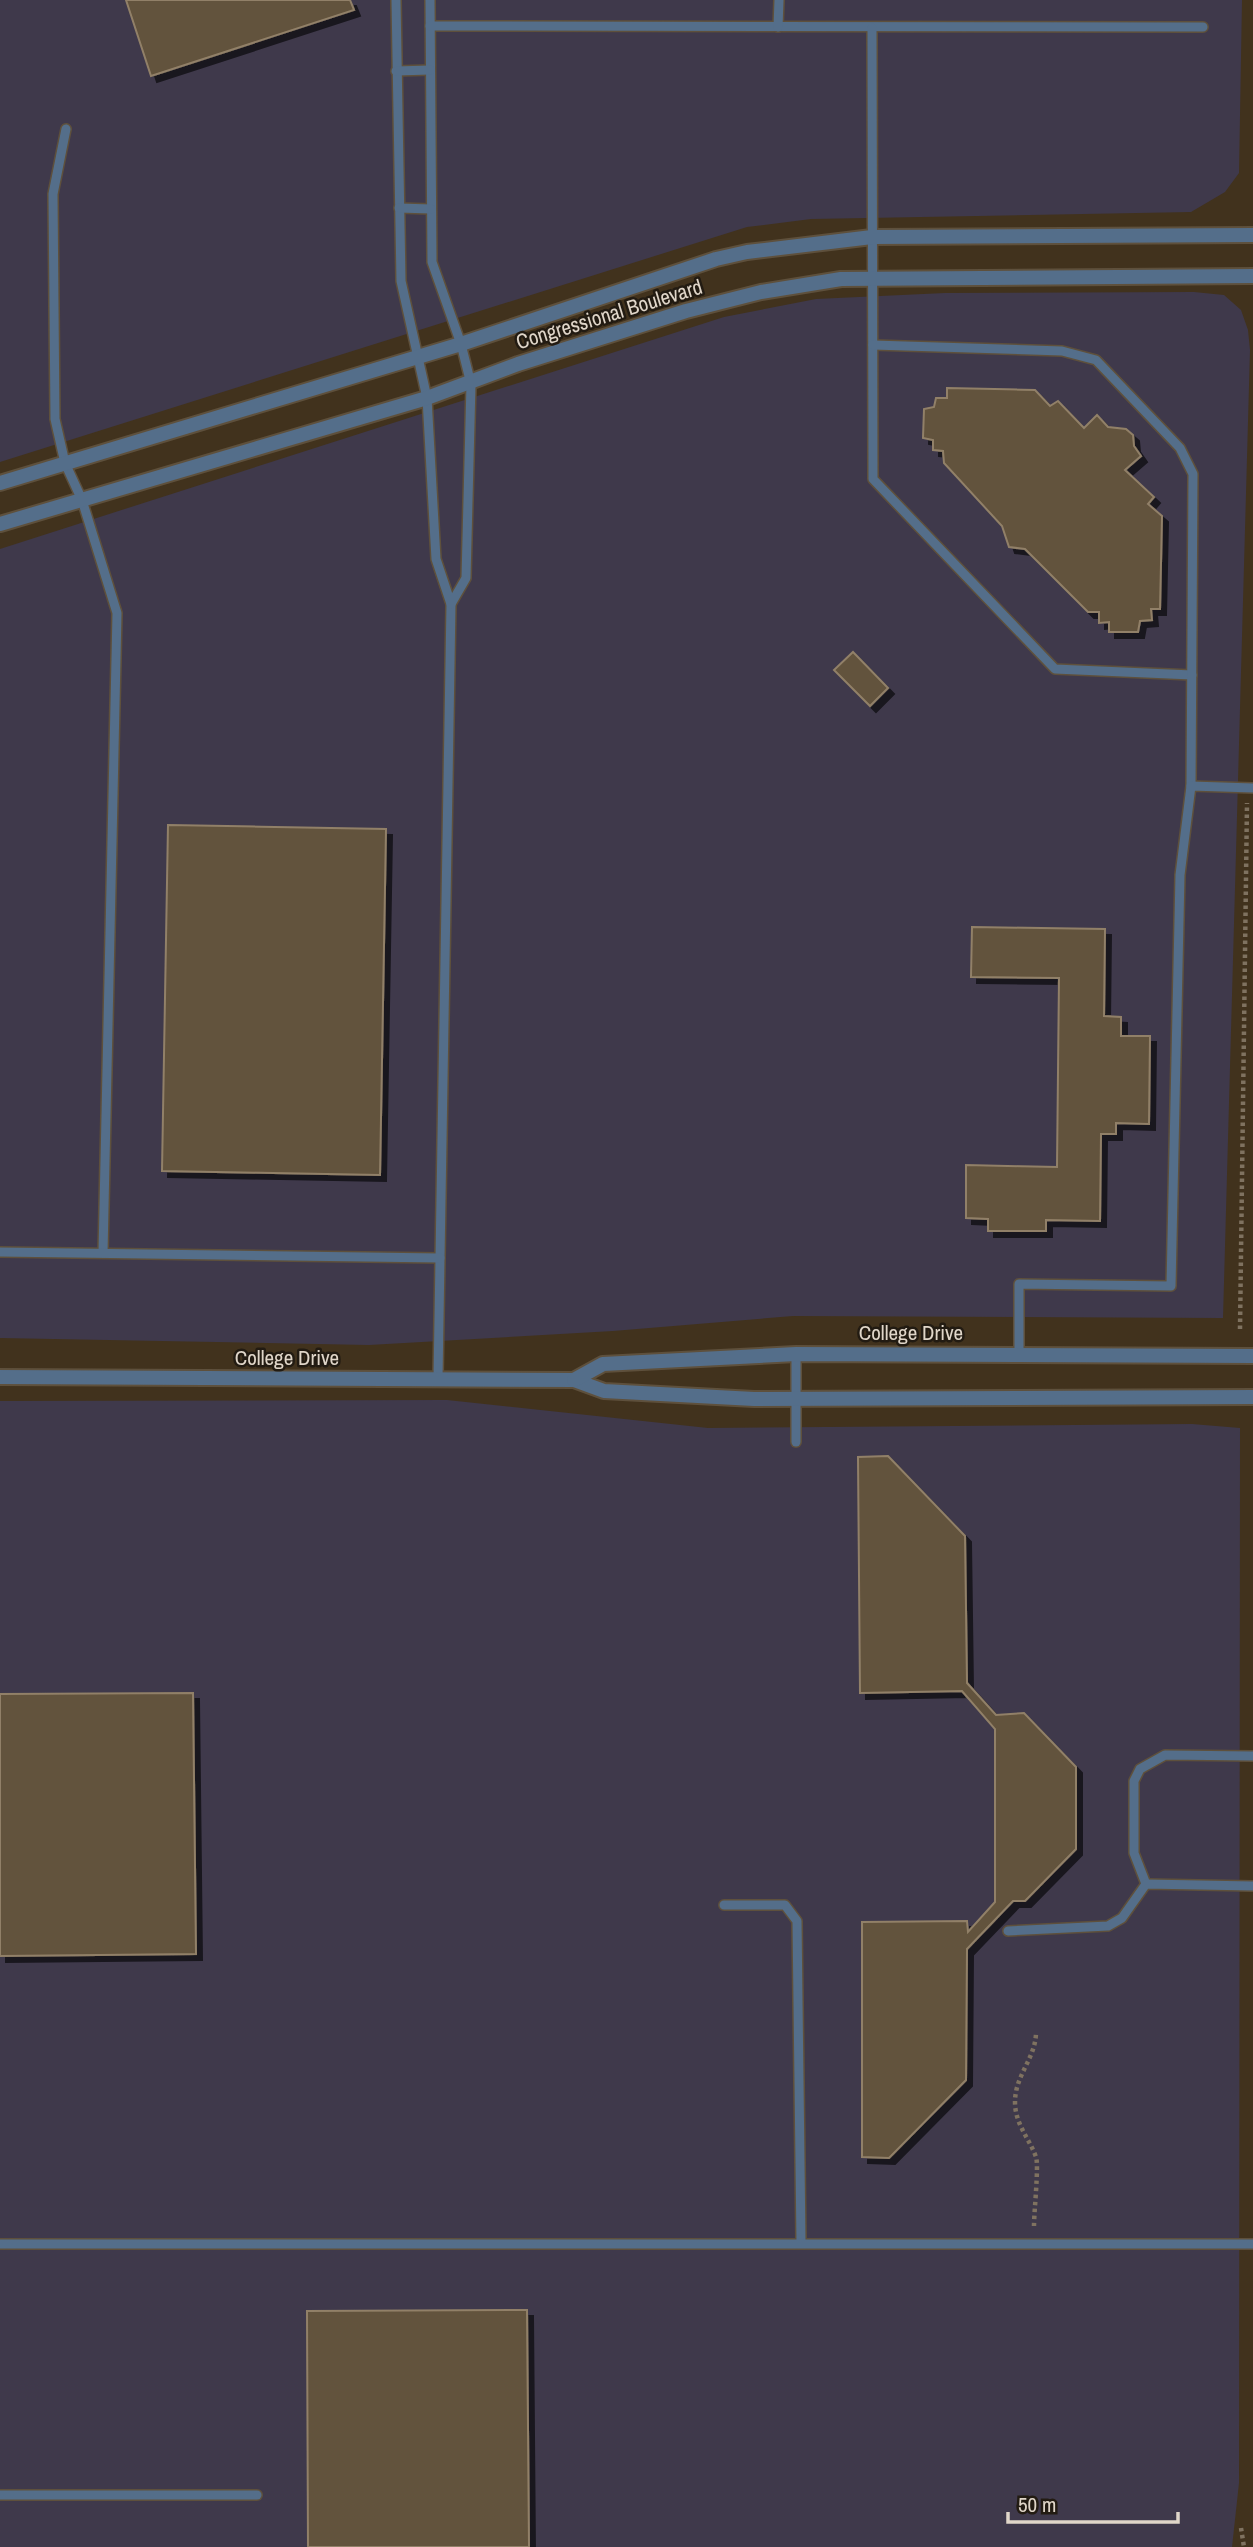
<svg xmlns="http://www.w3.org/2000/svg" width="1253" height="2547" font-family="'Archivo Narrow',sans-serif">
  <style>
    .commercial { fill: #3f394b }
    .building { fill: #62523c; stroke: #918068; stroke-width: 2; filter: url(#shadow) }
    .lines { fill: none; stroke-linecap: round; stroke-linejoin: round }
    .service-casing { stroke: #5e503c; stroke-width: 12 }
    .minor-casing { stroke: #5e503c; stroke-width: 18 }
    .path { stroke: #7f7260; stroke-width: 4.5; stroke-dasharray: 3.5 3.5; stroke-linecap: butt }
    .service { stroke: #546e8a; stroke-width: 9 }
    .minor { stroke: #546e8a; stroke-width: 14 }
    .labels { text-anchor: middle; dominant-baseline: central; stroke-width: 5; stroke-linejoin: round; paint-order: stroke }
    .street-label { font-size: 21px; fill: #e0d6c9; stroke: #221b12 }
  </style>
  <defs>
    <filter id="shadow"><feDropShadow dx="6" dy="6" stdDeviation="0" flood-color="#0009"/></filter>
  </defs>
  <rect width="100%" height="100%" fill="#41321d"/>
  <g class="commercial">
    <polygon points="0,0 1242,0 1239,173 1225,192 1191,212 811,219 747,227 0,462"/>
    <polygon points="1194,292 1224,295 1241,310 1248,330 1250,350 1223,1318 793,1316 613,1331 369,1345 0,1338 0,549 724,317 816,299 945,293"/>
    <polygon points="447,1400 708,1428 1192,1424 1240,1428 1239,2483 1232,2547 0,2547 0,1401"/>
  </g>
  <g class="building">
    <polygon points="126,0 350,0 354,10 151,76"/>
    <polygon points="947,388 1035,390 1050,406 1058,401 1084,428 1097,415 1108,427 1126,429 1133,435 1134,446 1141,456 1125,470 1154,497 1148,504 1162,516 1160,609 1151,609 1152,620 1140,621 1138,632 1109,632 1109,622 1099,623 1099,612 1088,612 1025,549 1009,547 1002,526 944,463 943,451 933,450 933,440 923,438 924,409 934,407 936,398 947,398"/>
    <polygon points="853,652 888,688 870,706 834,670"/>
    <polygon points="168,825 386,829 380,1175 162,1171"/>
    <polygon points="972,927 1105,929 1104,1016 1121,1017 1121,1036 1150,1036 1149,1124 1116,1123 1116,1134 1101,1134 1100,1221 1046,1220 1046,1231 988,1231 988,1219 966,1218 966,1165 1057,1167 1059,978 971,977"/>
    <polygon points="888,1456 965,1536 967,1683 996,1715 1024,1713 1076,1767 1076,1849 1025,1901 1013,1901 967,1949 966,2080 889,2158 862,2157 862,1922 967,1921 968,1932 995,1902 995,1729 962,1691 860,1693 858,1457"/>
    <polygon points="193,1693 196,1954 0,1956 0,1694"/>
    <polygon points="527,2310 529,2547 308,2547 307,2311"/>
  </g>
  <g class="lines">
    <defs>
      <g id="service">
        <polyline points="396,0 401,281 427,398 436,559 451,604 438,1378"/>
        <polyline points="430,0 432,262 461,344 471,384 466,578 451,604"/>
        <polyline points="430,26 1203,27"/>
        <polyline points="778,27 779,0"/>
        <polyline points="872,28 873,479 1055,669 1192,675"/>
        <polyline points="396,71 430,70"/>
        <polyline points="66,129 53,194 55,419 65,463 82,500 117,613 103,1253"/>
        <polyline points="399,208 431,209"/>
        <polyline points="873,345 1062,351 1096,360 1180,448 1193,474 1191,786"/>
        <polyline points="0,1252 440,1258"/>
        <polyline points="1019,1352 1019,1284 1171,1286 1180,875 1191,786 1253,788"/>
        <polyline points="796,1442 796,1354"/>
        <polyline points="1146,1884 1134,1853 1134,1781 1140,1769 1165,1755 1253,1756"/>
        <polyline points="724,1905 785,1905 797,1921 801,2242"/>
        <polyline points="1008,1931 1108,1926 1122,1918 1146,1884 1253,1886"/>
        <polyline points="0,2244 1253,2244"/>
        <polyline points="0,2495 257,2495"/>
      </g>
      <g id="minor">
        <polyline points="0,483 461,344 716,259 747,252 872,237 1253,235"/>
        <polyline points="0,524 427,398 518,364 686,311 761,292 841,279 1253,276"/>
        <polyline points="0,1377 574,1380 604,1391 754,1399 1253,1397"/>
        <polyline points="574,1380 603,1364 796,1354 1253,1356"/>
      </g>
    </defs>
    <use href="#service" class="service-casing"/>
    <use href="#minor" class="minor-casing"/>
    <g class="path">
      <polyline points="1240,1329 1247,803"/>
      <path d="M 1034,2226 C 1034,2211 1039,2166 1036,2157 C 1029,2138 1015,2124 1015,2102 C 1015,2075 1036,2058 1036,2032"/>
      <polyline points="1241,2528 1244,2547"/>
    </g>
    <use href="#service" class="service"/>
    <use href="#minor" class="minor"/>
  </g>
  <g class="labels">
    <g class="street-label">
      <text transform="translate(609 314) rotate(-17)">Congressional Boulevard</text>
      <text x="911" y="1332">College Drive</text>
      <text x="287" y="1357">College Drive</text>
    </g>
  </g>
  <path d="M1008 2512v10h170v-10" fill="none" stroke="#e0d6c9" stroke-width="3.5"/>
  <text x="1018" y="2512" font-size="21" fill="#e0d6c9" stroke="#221b12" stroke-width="5" paint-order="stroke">50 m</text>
</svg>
